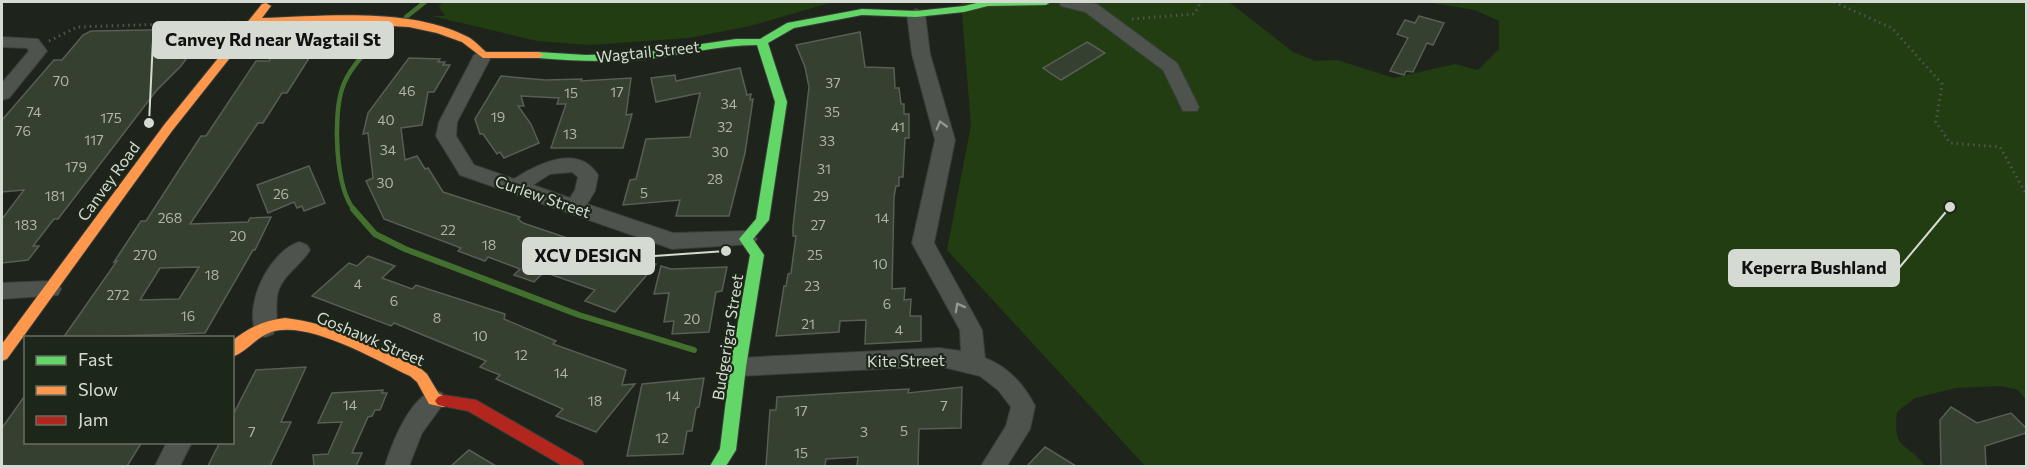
<svg xmlns="http://www.w3.org/2000/svg" width="2028" height="468" font-family="Commissioner,sans-serif">
  <style>
    .green { fill: #213d11 }
    .lines { fill: none; stroke-linecap: round; stroke-linejoin: round }
    .stream-far1 { stroke: #44702f; stroke-width: 4.5 }
    .stream { stroke: #44702f; stroke-width: 6 }
    .building { fill: #354030; stroke: #585d56; stroke-width: 1.5; fill-rule: evenodd }
    .street-casing { stroke: #393e38; stroke-width: 2 }
    .fast-casing { stroke: #393e38; stroke-width: 2 }
    .slow-casing { stroke: #393e38; stroke-width: 2 }
    .jam-casing { stroke: #393e38; stroke-width: 2 }
    .path { stroke: #515450; stroke-width: 3; stroke-dasharray: 1.5 4; stroke-linecap: butt }
    .street { fill: #4f534d; fill-rule: evenodd }
    .fast { fill: #63d668; fill-rule: evenodd }
    .slow { fill: #ff974d; fill-rule: evenodd }
    .jam { fill: #b3261e; fill-rule: evenodd }
    .oneway { stroke: #929790 }
    .labels { text-anchor: middle; dominant-baseline: central; stroke-width: 4.5; stroke-linejoin: round; paint-order: stroke }
    .number-label { font-size: 14px; fill: #adb4aa }
    .street-label { font-size: 16px; fill: #d5dbd2; stroke: #1d2719 }
    .leader { fill: none; stroke: #d5dbd2; stroke-width: 2 }
    .callout-dot { fill: #d5dbd2; stroke: #1d2719; stroke-width: 2 }
    .callout { fill: #d5dbd2; stroke: #d5dbd2; stroke-width: 2 }
    .callout-label { font-size: 18px; text-anchor: middle; font-weight: bold; fill: #111 }
  </style>
  <rect width="100%" height="100%" fill="#1e241c"/>
  <g class="green">
    <polygon points="442,2 833,2 750,26 689,38 589,45 537,41 432,16 445,16 439,7"/>
    <path d="M 961,2 L 1229,2 L 1293,52 L 1315,61 L 1337,60 L 1394,78 L 1455,64 L 1478,70 L 1499,49 L 1499,21 L 1475,10 L 1426,2 L 2026,2 L 2026,400 L 2018,390 L 2001,386 L 1956,388 L 1915,398 L 1897,412 C 1893,453 1906,440 1925,466 L 1145,466 L 947,250 L 971,125 Z"/>
  </g>
  <g class="lines">
    <g class="stream-far1">
      <polyline points="406,17 425,2"/>
      <path d="M 355,211 C 335,189 333,116 342,89 C 348,69 366,52 380,37"/>
    </g>
    <polyline class="stream" points="353,209 375,234 405,249 579,315 694,350"/>
  </g>
  <g class="building">
    <polygon points="1419,16 1444,23 1433,45 1427,43 1413,72 1406,71 1404,75 1390,71 1408,38 1397,34 1405,20 1415,23"/>
    <polygon points="208,29 181,66 156,91 58,219 54,219 33,246 39,246 28,260 2,263 2,219 24,190 2,192 2,120 54,60 62,60 83,35 91,31"/>
    <polygon points="860,32 865,67 894,68 895,88 899,88 901,104 904,104 904,114 909,114 909,138 905,138 903,177 899,177 899,186 896,186 894,197 892,289 905,288 904,300 911,299 910,316 921,316 921,341 865,344 866,320 840,321 839,332 776,336 784,286 786,286 788,274 791,273 796,236 793,236 793,227 809,87 805,67 796,45"/>
    <path d="M 323,36 L 287,93 L 282,93 L 263,123 L 258,123 L 190,224 L 248,222 L 250,218 L 271,217 L 255,250 L 253,250 L 205,333 L 63,338 L 117,261 L 114,262 L 141,221 L 146,221 L 201,136 L 206,136 L 256,61 L 269,61 L 284,37 ZM 199,267 L 179,299 L 140,300 L 160,268 Z"/>
    <polygon points="1087,42 1105,53 1061,80 1043,68"/>
    <polygon points="409,58 440,59 438,62 445,62 443,65 450,65 434,92 428,92 422,125 401,128 405,160 417,156 425,169 428,168 443,192 520,217 518,219 523,223 582,243 591,244 594,242 610,247 607,251 636,261 639,258 656,264 615,312 585,301 595,290 544,272 534,282 514,275 520,269 488,257 485,261 458,251 461,248 384,219 366,181 373,178 368,133 363,134 368,113"/>
    <polygon points="740,68 747,95 751,94 750,100 753,99 745,153 729,216 676,216 680,200 623,205 630,180 636,179 646,139 690,137 700,93 656,102 651,78 675,75 676,81"/>
    <polygon points="501,76 545,80 582,79 581,81 631,78 626,115 632,114 623,148 551,148 566,104 557,104 559,98 521,96 524,106 518,106 531,124 539,143 504,158 500,152 497,154 483,134 480,134 475,119"/>
    <polygon points="309,166 325,203 304,211 302,206 297,208 294,202 268,213 257,185"/>
    <polygon points="368,256 395,266 382,278 412,289 416,285 505,314 504,319 556,341 553,344 626,370 622,385 635,384 596,432 556,416 563,409 496,379 500,375 480,367 486,361 394,323 391,326 312,296 349,263 357,266"/>
    <polygon points="661,266 671,269 727,267 722,291 716,292 709,332 672,334 674,321 664,322 669,293 654,294"/>
    <polygon points="306,367 281,422 291,422 270,466 208,466 220,442 232,442 232,417 256,370"/>
    <polygon points="704,378 699,407 696,408 692,431 687,431 683,454 627,456 642,384"/>
    <polygon points="962,387 961,428 919,429 918,466 857,466 858,457 826,459 825,466 766,466 770,410 776,410 777,397 890,390 909,389 908,393"/>
    <polygon points="383,390 382,393 387,393 380,410 375,410 372,416 368,417 352,453 362,453 356,466 314,466 313,455 328,454 342,422 318,423 332,393"/>
    <polygon points="26,394 26,442 142,442 127,466 2,466 2,428"/>
    <polygon points="1951,407 1977,423 2011,413 2026,428 2026,433 1985,446 1986,466 1941,466 1940,420"/>
    <polygon points="1045,447 1076,466 1027,466"/>
    <polygon points="469,450 496,466 451,466"/>
  </g>
  <g class="lines">
    <defs>
      <g id="street">
        <polygon points="1059,2 1085,2 1097,4 1177,63 1199,107 1197,111 1183,111 1163,70 1085,12 1061,6"/>
        <path d="M 916,9 L 925,14 L 930,54 L 955,140 L 934,243 L 982,330 L 985,358 C 1008,367 1024,384 1035,406 L 1030,429 L 1007,466 L 981,466 L 1006,426 L 1011,407 L 998,390 L 980,376 L 939,366 L 738,376 L 730,374 L 726,367 L 730,360 L 738,358 L 939,348 L 961,351 L 960,330 L 912,243 L 935,140 L 912,54 L 907,14 Z"/>
        <polygon points="2,37 38,39 47,51 9,98 2,100 2,83 29,51 27,48 2,47"/>
        <path d="M 483,50 L 492,55 L 457,122 L 456,136 L 474,165 L 514,179 C 537,164 578,143 598,175 L 595,191 L 587,204 L 673,233 L 746,231 L 753,234 L 757,239 L 753,244 L 672,249 L 460,175 L 436,136 L 439,122 L 474,55 ZM 572,172 L 578,177 L 575,190 L 570,198 L 533,185 L 550,174 Z"/>
        <path d="M 299,242 L 307,245 L 310,250 C 301,265 283,275 278,292 C 274,306 280,322 273,334 L 265,337 L 257,334 C 242,306 270,251 299,242 Z"/>
        <polygon points="50,281 58,283 61,289 58,295 2,299 2,283"/>
        <path d="M 434,390 L 442,393 L 446,400 L 422,433 L 409,466 L 385,466 C 392,443 409,399 434,390 Z"/>
        <polygon points="167,442 192,442 180,466 155,466"/>
      </g>
      <path id="fast" d="M 981,2 L 1051,2 L 1046,5 L 988,6 L 964,12 L 916,17 L 862,15 L 794,28 L 768,43 L 787,102 L 769,220 L 753,239 L 764,255 L 746,367 L 736,450 L 726,466 L 710,466 L 720,449 L 730,367 L 750,255 L 739,239 L 756,219 L 775,102 L 757,45 C 717,45 679,56 639,60 C 605,62 572,61 538,58 L 532,55 L 538,52 L 586,55 L 640,53 L 736,39 L 760,39 L 787,23 L 862,9 L 916,11 L 964,6 Z"/>
      <g id="slow">
        <path d="M 266,3 L 271,6 L 262,18 C 325,16 411,7 468,37 C 474,40 480,47 486,52 L 538,52 L 544,55 L 538,58 L 483,58 L 462,42 L 437,33 L 409,27 L 340,23 L 256,25 L 172,131 L 7,359 L 2,361 L 2,344 L 164,125 L 262,4 Z"/>
        <path d="M 285,318 C 333,323 377,348 420,368 L 427,374 L 439,394 L 448,397 L 451,401 L 448,405 L 443,407 L 429,404 L 417,382 L 410,376 C 375,360 309,320 271,332 C 256,337 247,352 232,357 L 232,341 C 248,328 265,320 285,318 Z"/>
      </g>
      <polygon id="jam" points="443,395 476,400 582,461 584,466 563,466 468,411 438,405 435,401 438,397"/>
    </defs>
    <use href="#street" class="street-casing"/>
    <use href="#fast" class="fast-casing"/>
    <use href="#slow" class="slow-casing"/>
    <use href="#jam" class="jam-casing"/>
    <g class="path">
      <polyline points="1834,2 1892,28 1942,84 1936,122 1950,143 2000,147 2026,194"/>
      <polyline points="1132,19 1194,14 1201,2"/>
      <polyline points="49,41 77,27 231,22"/>
    </g>
    <use href="#street" class="street"/>
    <use href="#fast" class="fast"/>
    <use href="#slow" class="slow"/>
    <use href="#jam" class="jam"/>
  </g>
  <defs><path id="oneway-chevron" d="M-2-3.5L2.5 0L-2 3.5" fill="none" stroke-width="1.6" stroke-linecap="round" stroke-linejoin="round" transform="scale(1.5)"/></defs>
  <g class="oneway">
    <use href="#oneway-chevron" transform="translate(941 125) rotate(-106)"/>
    <use href="#oneway-chevron" transform="translate(959 307) rotate(-119)"/>
  </g>
  <g class="labels">
    <g class="number-label">
      <text x="61" y="80">70</text>
      <text x="833" y="82">37</text>
      <text x="407" y="90">46</text>
      <text x="617" y="91">17</text>
      <text x="571" y="92">15</text>
      <text x="729" y="103">34</text>
      <text x="34" y="111">74</text>
      <text x="832" y="111">35</text>
      <text x="498" y="116">19</text>
      <text x="111" y="117">175</text>
      <text x="386" y="119">40</text>
      <text x="725" y="126">32</text>
      <text x="898" y="126">41</text>
      <text x="23" y="130">76</text>
      <text x="570" y="133">13</text>
      <text x="94" y="139">117</text>
      <text x="827" y="140">33</text>
      <text x="388" y="149">34</text>
      <text x="720" y="151">30</text>
      <text x="76" y="166">179</text>
      <text x="824" y="168">31</text>
      <text x="715" y="178">28</text>
      <text x="385" y="182">30</text>
      <text x="644" y="192">5</text>
      <text x="281" y="193">26</text>
      <text x="55" y="195">181</text>
      <text x="821" y="195">29</text>
      <text x="170" y="217">268</text>
      <text x="882" y="217">14</text>
      <text x="26" y="224">183</text>
      <text x="818" y="224">27</text>
      <text x="448" y="229">22</text>
      <text x="238" y="235">20</text>
      <text x="489" y="244">18</text>
      <text x="145" y="254">270</text>
      <text x="815" y="254">25</text>
      <text x="880" y="263">10</text>
      <text x="212" y="274">18</text>
      <text x="358" y="283">4</text>
      <text x="812" y="285">23</text>
      <text x="118" y="294">272</text>
      <text x="394" y="300">6</text>
      <text x="887" y="303">6</text>
      <text x="188" y="315">16</text>
      <text x="437" y="317">8</text>
      <text x="692" y="318">20</text>
      <text x="808" y="323">21</text>
      <text x="899" y="329">4</text>
      <text x="480" y="335">10</text>
      <text x="521" y="354">12</text>
      <text x="561" y="372">14</text>
      <text x="673" y="395">14</text>
      <text x="595" y="400">18</text>
      <text x="350" y="404">14</text>
      <text x="944" y="405">7</text>
      <text x="801" y="410">17</text>
      <text x="904" y="430">5</text>
      <text x="252" y="431">7</text>
      <text x="864" y="431">3</text>
      <text x="662" y="437">12</text>
      <text x="801" y="452">15</text>
    </g>
    <g class="street-label">
      <text transform="translate(648 51) rotate(-6)">Wagtail Street</text>
      <text transform="translate(108 181) rotate(-54)">Canvey Road</text>
      <text transform="translate(543 196) rotate(19)">Curlew Street</text>
      <text transform="translate(727 337) rotate(-81)">Budgerigar Street</text>
      <text transform="translate(371 338) rotate(23)">Goshawk Street</text>
      <text transform="translate(906 360) rotate(-1)">Kite Street</text>
    </g>
  </g>
  <path class="leader" d="M149 123L153 40M726 251L654 256M1950 207L1899 268"/>
  <g class="callout-dot">
    <circle cx="149" cy="123" r="6"/>
    <circle cx="726" cy="251" r="6"/>
    <circle cx="1950" cy="207" r="6"/>
  </g>
  <g class="callout">
    <rect x="153" y="22" width="240" height="36" rx="6"/>
    <rect x="523" y="238" width="131" height="36" rx="6"/>
    <rect x="1729" y="250" width="170" height="36" rx="6"/>
  </g>
  <g class="callout-label">
    <text x="273" y="46">Canvey Rd near Wagtail St</text>
    <text x="588" y="262">XCV DESIGN</text>
    <text x="1814" y="274">Keperra Bushland</text>
  </g>
  <rect width="2028" height="468" fill="none" stroke="#d5dbd2" stroke-width="6"/>
  <rect x="24" y="336" width="210" height="108" fill="#1d2719" stroke="#676f63" stroke-width="1.5"/>
  <rect x="36" y="356" width="30" height="9" fill="#63d668" stroke="#676f63" stroke-width="1.5"/>
  <text x="78" y="366" font-size="18" fill="#d5dbd2">Fast</text>
  <rect x="36" y="386" width="30" height="9" fill="#ff974d" stroke="#676f63" stroke-width="1.5"/>
  <text x="78" y="396" font-size="18" fill="#d5dbd2">Slow</text>
  <rect x="36" y="416" width="30" height="9" fill="#b3261e" stroke="#676f63" stroke-width="1.5"/>
  <text x="78" y="426" font-size="18" fill="#d5dbd2">Jam</text>
</svg>
